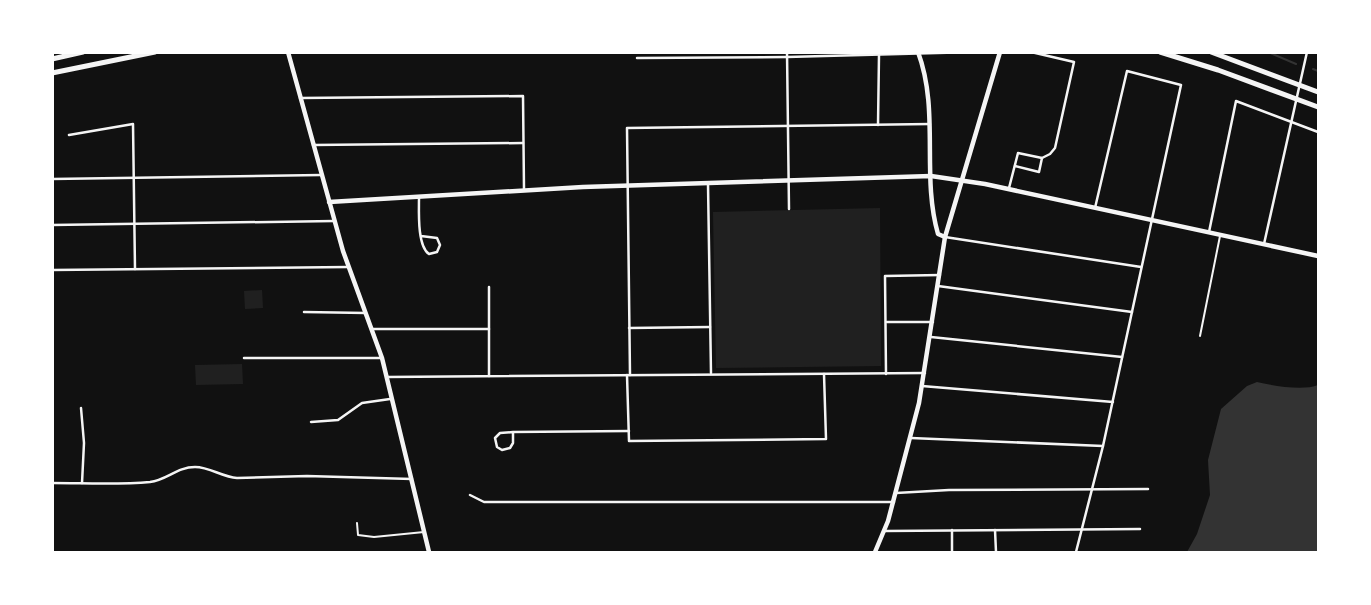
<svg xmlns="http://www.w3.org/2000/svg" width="1371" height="605" font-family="'DejaVu Sans',sans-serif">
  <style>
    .green { fill: #202020 }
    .water { fill: #333 }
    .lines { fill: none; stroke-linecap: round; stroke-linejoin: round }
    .stream { stroke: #333; stroke-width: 2 }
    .service { stroke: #f5f5f5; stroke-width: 2 }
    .minor { stroke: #f5f5f5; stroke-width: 2.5 }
    .secondary { stroke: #f5f5f5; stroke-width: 4.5 }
    .motorway { stroke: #f5f5f5; stroke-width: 5 }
  </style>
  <rect width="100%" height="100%" fill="#111"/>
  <g class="green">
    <polygon points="880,208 881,366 716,368 713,212"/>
    <polygon points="262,290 263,308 245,309 244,291"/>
    <polygon points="242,364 243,384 196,385 195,365"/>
  </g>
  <path class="water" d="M 1257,382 C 1273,386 1304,391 1318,385 L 1318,552 L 1187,552 L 1197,534 L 1210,495 L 1208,460 L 1221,409 L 1247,386 Z"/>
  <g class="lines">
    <g class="stream">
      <polyline points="1268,52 1296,64"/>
      <polyline points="1313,69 1318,71"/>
    </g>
    <g class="service">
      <polyline points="1200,336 1220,236"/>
      <polyline points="357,523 358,535 374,537 424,532"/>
    </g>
    <g class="minor">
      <polyline points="787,52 789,209"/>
      <polyline points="637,58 787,57 975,52"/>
      <polyline points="300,98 523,96 524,189"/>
      <polyline points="878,125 879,55"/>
      <polyline points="69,135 133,124 135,269"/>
      <polyline points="313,145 523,143"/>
      <polyline points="1015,166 1039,172 1042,158"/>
      <polyline points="52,179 321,175"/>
      <polyline points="708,184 711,373"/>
      <polyline points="1009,188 1018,153 1042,158 1050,154 1055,148 1074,62 1031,52"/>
      <path d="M 419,197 C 419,211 417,246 429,254 L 437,252 L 440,245 L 437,238 L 421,236"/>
      <polyline points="52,225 334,221"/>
      <polyline points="1209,232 1236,101 1318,132"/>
      <polyline points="945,237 1141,267"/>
      <polyline points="1264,244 1307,52"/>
      <polyline points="52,270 348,267"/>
      <polyline points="938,286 1132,312"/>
      <polyline points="304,312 366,313"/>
      <polyline points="887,322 933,322"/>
      <polyline points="629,328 710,327"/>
      <polyline points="373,329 489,329"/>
      <polyline points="931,337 1122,357"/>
      <polyline points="244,358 382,358"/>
      <polyline points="886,374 885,276 940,275"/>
      <polyline points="627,375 629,441 826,439 824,374"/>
      <polyline points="630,375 627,128 930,124"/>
      <polyline points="489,376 489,287"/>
      <polyline points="387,377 925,373"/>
      <polyline points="922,386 1113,402"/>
      <polyline points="81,408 84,443 82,483"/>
      <polyline points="311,422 338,420 362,403 390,399"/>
      <polyline points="513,432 513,443 510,448 502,450 497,447 495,438 500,433 513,432 629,431"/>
      <polyline points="911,438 1103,446"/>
      <path d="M 52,483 C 84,483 118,485 150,482 C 167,480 177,467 195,467 C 210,467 222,477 237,478 L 307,476 L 412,479"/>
      <polyline points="896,493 949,490 1148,489"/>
      <polyline points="470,495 484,502 894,502"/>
      <polyline points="995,530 996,552"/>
      <polyline points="885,531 1140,529"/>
      <polyline points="952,552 952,530"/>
      <polyline points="1076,552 1103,446 1181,85 1127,71 1095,208"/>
    </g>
    <g class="secondary">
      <polyline points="288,52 343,251 382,358 429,552"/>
      <path d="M 918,52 C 940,111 921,175 938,234 L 945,237"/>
      <polyline points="329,202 583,187 931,176 985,184 1318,256"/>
      <polyline points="875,552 888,521 919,403 945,237 1000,52"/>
    </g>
    <g class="motorway">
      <polyline points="1160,52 1218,70 1318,107"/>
      <polyline points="1211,52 1318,92"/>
      <polyline points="52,59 83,52"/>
      <polyline points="52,73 155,52"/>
    </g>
  </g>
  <rect width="1371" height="605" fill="none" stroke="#ffffff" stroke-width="108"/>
</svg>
